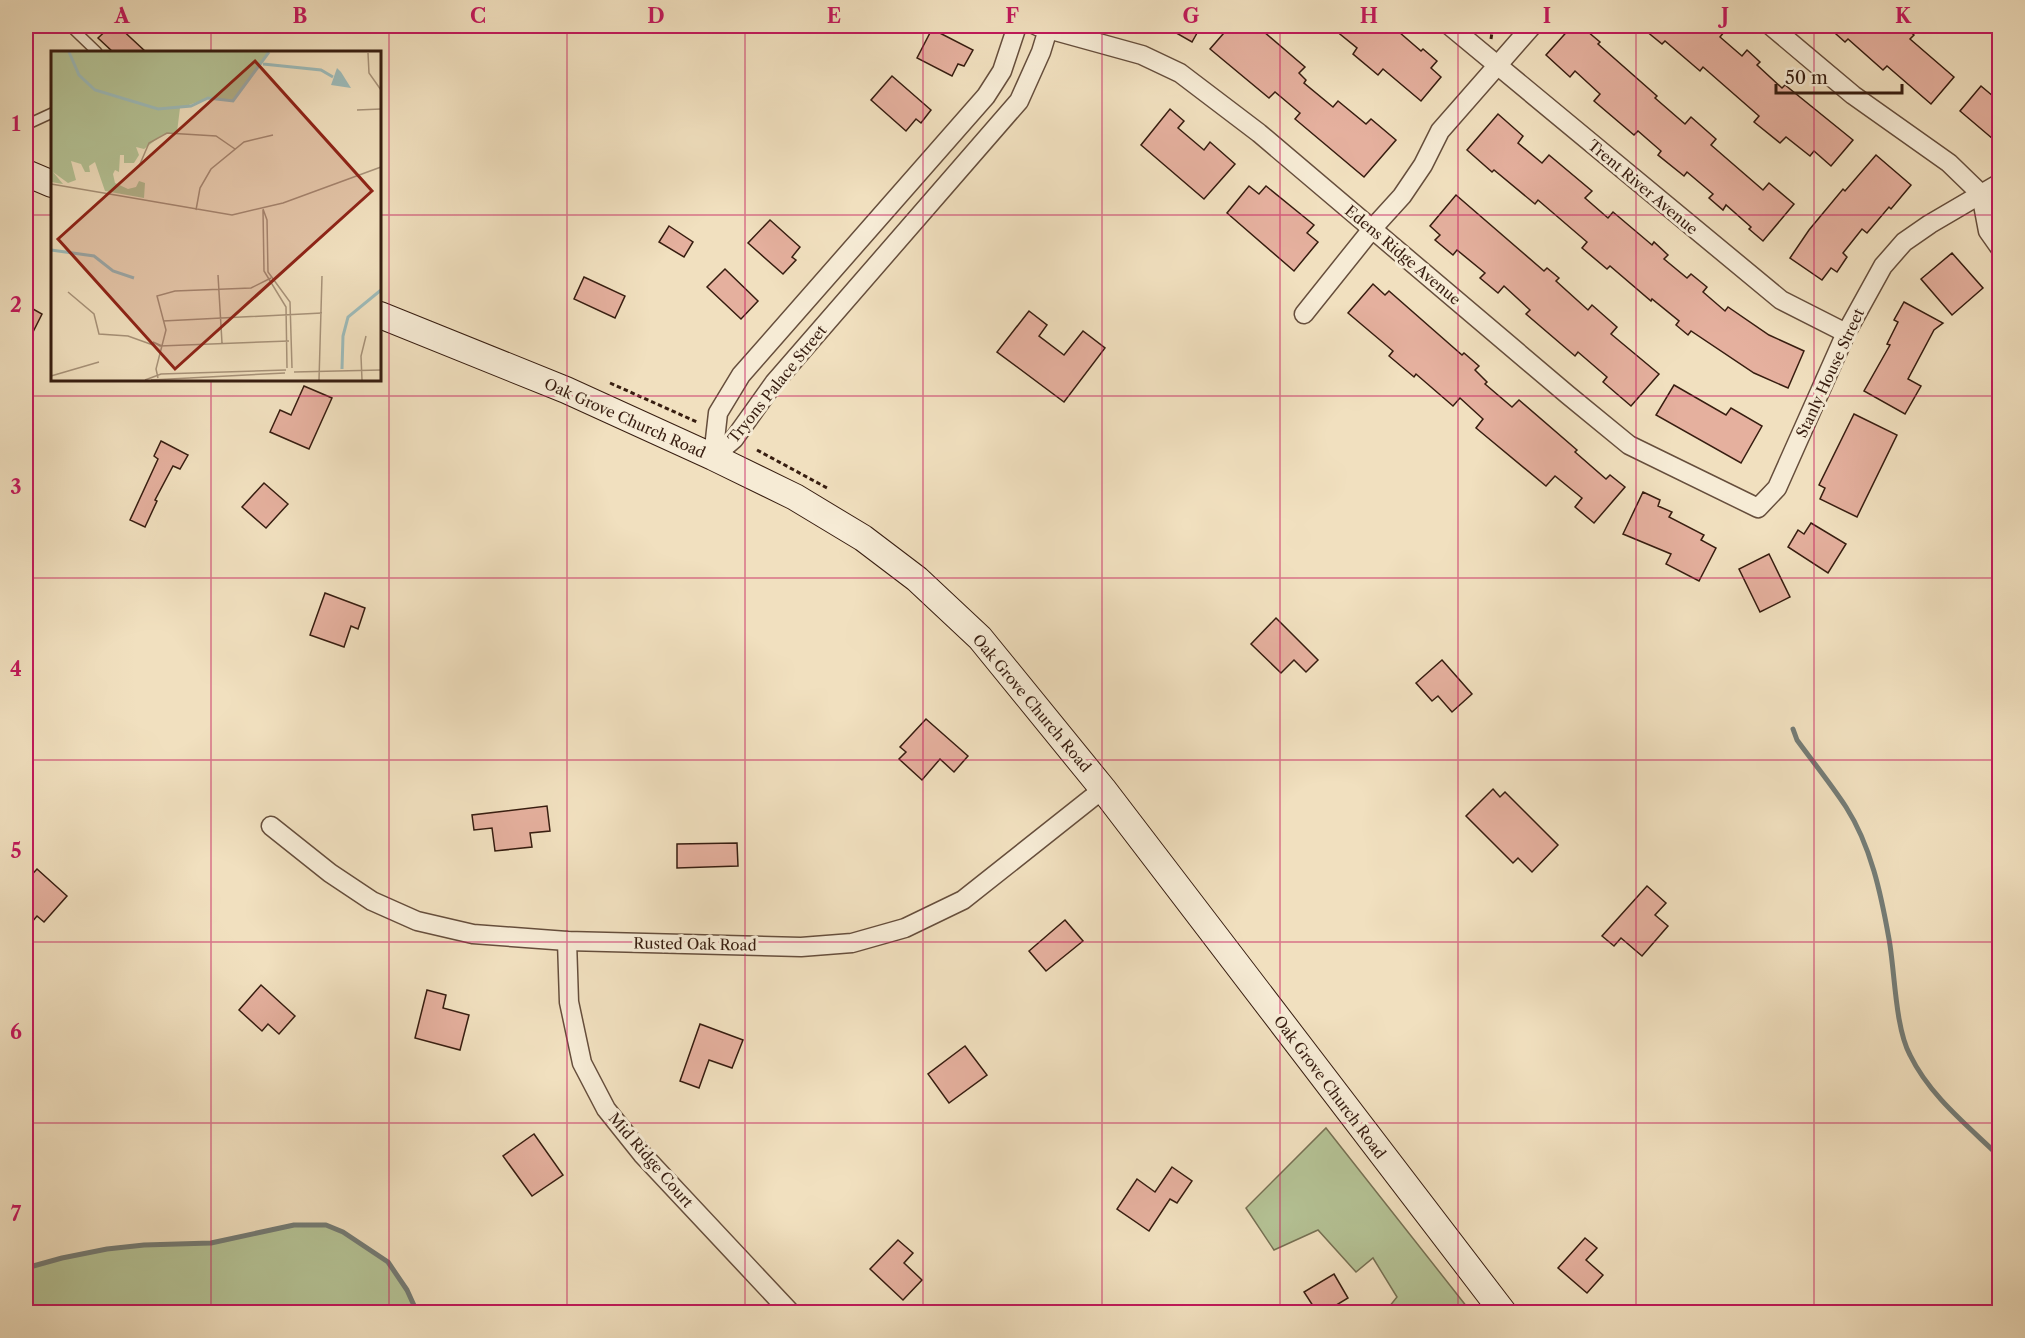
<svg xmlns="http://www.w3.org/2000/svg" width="2025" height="1338" font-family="'Libre Caslon Text',serif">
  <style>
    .green { fill: #b5c396; stroke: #767053; stroke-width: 1.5 }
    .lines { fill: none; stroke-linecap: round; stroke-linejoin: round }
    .stream { stroke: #747c76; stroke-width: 5 }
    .building { fill: #e5b09e; stroke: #371d10; stroke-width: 1.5 }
    .lane-casing { stroke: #664e3c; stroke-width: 12 }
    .street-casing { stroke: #664e3c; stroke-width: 21 }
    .secondary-casing { stroke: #371d10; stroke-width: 28 }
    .path { stroke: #371d10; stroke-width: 3; stroke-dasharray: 4.5 3; stroke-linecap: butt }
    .lane { stroke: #f6ebd5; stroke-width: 9 }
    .street { stroke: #f6ebd5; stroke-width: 18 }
    .secondary { stroke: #f6ebd5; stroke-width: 26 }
    .grid { fill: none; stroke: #c2185b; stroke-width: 1.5; stroke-opacity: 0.55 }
    .labels { text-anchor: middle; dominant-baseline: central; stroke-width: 6; stroke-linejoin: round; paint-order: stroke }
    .street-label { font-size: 15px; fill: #371d10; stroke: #f6ebd5 }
    .inset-river { fill: none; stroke: #9dbbba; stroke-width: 3 }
    .inset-road { fill: none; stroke: #a79279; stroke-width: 1.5 }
    .view { fill: #8f2418; fill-opacity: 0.15; stroke: #8f2418; stroke-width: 3 }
    .inset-edge { fill: none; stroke: #371d10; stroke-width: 3 }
    .neatline { fill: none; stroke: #c2185b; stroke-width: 2 }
    .grid-label { font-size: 20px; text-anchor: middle; font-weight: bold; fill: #c2185b }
  </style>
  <rect width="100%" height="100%" fill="#f1e0bf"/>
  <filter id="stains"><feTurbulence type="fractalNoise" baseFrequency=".00333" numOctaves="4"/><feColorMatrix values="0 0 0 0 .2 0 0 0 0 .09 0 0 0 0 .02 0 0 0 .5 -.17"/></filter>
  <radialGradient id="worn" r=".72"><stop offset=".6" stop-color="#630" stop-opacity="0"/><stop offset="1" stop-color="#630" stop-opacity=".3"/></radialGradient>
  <g class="green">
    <polygon points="1326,1128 1471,1312 1385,1312 1397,1297 1373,1258 1356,1272 1318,1230 1274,1250 1246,1208"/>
    <polygon points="294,1225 326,1225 343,1232 388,1262 407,1290 417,1312 26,1312 26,1268 62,1258 107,1249 144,1245 211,1243"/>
  </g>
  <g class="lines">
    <g class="stream">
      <path d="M 1793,729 L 1797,740 C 1813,762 1831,784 1846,807 C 1871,846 1881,894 1889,939 C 1895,972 1895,1027 1910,1055 C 1930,1096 1967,1125 2000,1157"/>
      <polyline points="26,1268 62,1258 107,1249 144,1245 211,1243 294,1225 326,1225 343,1232 388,1262 407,1290 417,1312"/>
    </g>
  </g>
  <g class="building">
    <polygon points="111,26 118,26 146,52 113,52 98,38"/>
    <polygon points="1164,26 1201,26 1192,42"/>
    <polygon points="1230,26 1257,26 1305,67 1299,73 1306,80 1304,83 1333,107 1338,101 1366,124 1371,119 1396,140 1364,177 1295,119 1300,113 1275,92 1269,98 1210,49"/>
    <polygon points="1330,26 1392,26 1421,51 1423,49 1437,61 1431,68 1441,77 1421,101 1383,69 1378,75 1353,54 1357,48"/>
    <polygon points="1572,26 1581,26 1600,42 1598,44 1657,96 1655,98 1685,124 1691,117 1716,139 1711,145 1763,190 1769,183 1794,204 1763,241 1749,229 1751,227 1726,205 1723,210 1709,198 1713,194 1687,172 1684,176 1658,155 1661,151 1638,131 1634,135 1594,101 1600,94 1575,71 1570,77 1546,55"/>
    <polygon points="1640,26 1717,26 1724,32 1720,37 1742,56 1747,50 1760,62 1757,65 1782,88 1785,85 1853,140 1831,166 1814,151 1810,156 1786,137 1780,143 1754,122 1759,116 1703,67 1700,71 1665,41 1662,44"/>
    <polygon points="1827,26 1903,26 1914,35 1910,39 1954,77 1931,104 1887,66 1883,70 1848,39 1845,42"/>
    <polygon points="932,29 973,50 964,66 958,64 952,76 917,58"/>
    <polygon points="892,76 931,110 921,123 916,119 906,131 871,100"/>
    <polygon points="1981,86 2000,102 2000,145 1960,111"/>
    <polygon points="1170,109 1184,121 1178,128 1204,150 1210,142 1235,164 1204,199 1141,145"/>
    <polygon points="1498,114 1523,136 1518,143 1542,163 1549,155 1592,191 1585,198 1608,218 1613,212 1652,245 1654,242 1668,255 1664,259 1687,278 1691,274 1707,287 1703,292 1725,311 1728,307 1769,335 1804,351 1788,388 1754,373 1691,331 1688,335 1676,325 1679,321 1652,299 1651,301 1610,266 1607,269 1582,248 1587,242 1538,200 1535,204 1494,170 1492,172 1467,150"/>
    <polygon points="1876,155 1911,185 1891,209 1889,207 1867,233 1862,229 1843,253 1847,257 1837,272 1831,268 1822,280 1790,258 1809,230 1843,189 1845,191"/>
    <polygon points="1249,186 1259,194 1266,186 1314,225 1307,233 1318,242 1294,271 1227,213"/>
    <polygon points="1456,195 1544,271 1547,268 1559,278 1556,281 1588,310 1592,305 1617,327 1611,334 1659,374 1631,406 1603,382 1607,377 1578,352 1575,356 1526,314 1530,310 1504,286 1498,293 1480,278 1485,273 1457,250 1453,255 1435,240 1440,235 1430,226"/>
    <polygon points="770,220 800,247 792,257 796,260 783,274 748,243"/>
    <polygon points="669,226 693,242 684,257 659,242"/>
    <polygon points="1952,253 1983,288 1952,315 1921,279"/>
    <polygon points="725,269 758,301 741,319 707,287"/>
    <polygon points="584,277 625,296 615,318 574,299"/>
    <polygon points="1373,284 1385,295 1389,291 1462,355 1464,353 1479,366 1475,370 1487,382 1485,384 1512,407 1519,400 1577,450 1575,452 1606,479 1610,475 1625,487 1594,523 1575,507 1582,498 1555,476 1546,486 1476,428 1483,419 1460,398 1453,406 1416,374 1414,377 1389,356 1393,351 1348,313"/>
    <polygon points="1904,302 1943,323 1934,330 1908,379 1921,386 1905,414 1864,391 1890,345 1887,344 1898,322 1894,320"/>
    <polygon points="26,305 42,314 26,346"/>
    <polygon points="1029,311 1047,325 1039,336 1064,355 1083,331 1105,348 1064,402 997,352"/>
    <polygon points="1674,385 1726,415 1731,408 1762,426 1741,463 1656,415"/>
    <polygon points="304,386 332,398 309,449 270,432 280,410 291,415"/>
    <polygon points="1854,414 1897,435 1857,517 1820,499 1825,488 1819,485"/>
    <polygon points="161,441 188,455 180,469 173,466 155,500 157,501 145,527 130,520 158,459 154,456"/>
    <polygon points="264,483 288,504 266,528 242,507"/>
    <polygon points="1643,492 1660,500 1658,506 1672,512 1669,517 1704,535 1701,540 1716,548 1699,581 1666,564 1671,554 1623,534"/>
    <polygon points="1811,523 1846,544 1828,573 1788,547 1798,530 1804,534"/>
    <polygon points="1769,554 1790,597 1760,612 1739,569"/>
    <polygon points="325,593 365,608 358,629 351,626 344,647 310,635"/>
    <polygon points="1276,618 1318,660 1306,672 1294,660 1281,673 1251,644"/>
    <polygon points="1442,660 1472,694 1452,712 1438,696 1432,701 1416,683"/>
    <polygon points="926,719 968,756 954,772 940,759 922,780 899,759 906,752 900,747"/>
    <polygon points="1493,789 1500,797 1505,792 1558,845 1532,872 1518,858 1513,863 1466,816"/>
    <polygon points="547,806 550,831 530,833 532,847 495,851 492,828 474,830 472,815"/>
    <polygon points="737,843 738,866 677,868 677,844"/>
    <polygon points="37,869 67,896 44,922 37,916 26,929 26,881"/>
    <polygon points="1647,886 1666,903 1655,915 1668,926 1642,956 1621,938 1614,946 1602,936"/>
    <polygon points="1065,920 1083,941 1046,971 1029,951"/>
    <polygon points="261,985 295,1016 279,1034 268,1024 262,1031 239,1010"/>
    <polygon points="427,990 446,995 443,1008 469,1015 460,1050 415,1038"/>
    <polygon points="700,1024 743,1040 732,1068 709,1060 699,1088 680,1081"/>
    <polygon points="965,1046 987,1075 949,1103 928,1074"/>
    <polygon points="534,1134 563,1175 532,1196 503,1156"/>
    <polygon points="1172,1167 1192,1181 1177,1203 1170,1199 1149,1231 1117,1209 1137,1179 1155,1192"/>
    <polygon points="1585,1238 1597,1248 1586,1260 1603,1275 1587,1293 1558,1268"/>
    <polygon points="898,1240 913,1253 904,1263 922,1280 903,1300 870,1269"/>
    <polygon points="1334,1274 1348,1298 1325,1312 1317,1312 1304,1292"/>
  </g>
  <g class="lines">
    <defs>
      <g id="lane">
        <polyline points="70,26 97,52"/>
        <polyline points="26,125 52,113"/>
      </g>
      <g id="street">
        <polyline points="1037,26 1142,55 1180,73 1259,133 1568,395 1629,445 1758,508 1777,488 1846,333 1883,266 1904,242 1930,224 2000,183"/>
        <polyline points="1450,26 1781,300 1846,333"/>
        <polyline points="1771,26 1853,95 1949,163 1981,194 2000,207"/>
        <polyline points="1981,194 1988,231 2000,248"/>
        <polyline points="1304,314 1372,229 1402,196 1423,165 1440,131 1532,26"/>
        <polyline points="713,457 734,439 774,383 1019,101 1041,52 1049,26"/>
        <polyline points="713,457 718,413 741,375 986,96 1002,71 1017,26"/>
        <polyline points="271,826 330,873 372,901 417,921 473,934 567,941 801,947 852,943 905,928 963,900 1103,789"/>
        <polyline points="567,941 569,1002 582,1063 606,1109 642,1154 790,1312"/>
      </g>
      <g id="secondary">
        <polyline points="26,173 52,184"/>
        <polyline points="380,315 566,390 713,457 795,497 863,538 917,579 980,638 1103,789 1503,1312"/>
      </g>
    </defs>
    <use href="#lane" class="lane-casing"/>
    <use href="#street" class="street-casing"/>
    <use href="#secondary" class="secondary-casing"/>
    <g class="path">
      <polyline points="1491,39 1493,26"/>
      <polyline points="610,383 697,422"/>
      <polyline points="757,450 829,489"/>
    </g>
    <use href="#lane" class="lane"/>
    <use href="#street" class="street"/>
    <use href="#secondary" class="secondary"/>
  </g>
  <path class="grid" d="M 211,26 L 211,52M 389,26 L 389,1312M 567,26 L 567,1312M 745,26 L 745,1312M 923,26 L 923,1312M 1102,26 L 1102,1312M 1280,26 L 1280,1312M 1458,26 L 1458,1312M 1636,26 L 1636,1312M 1814,26 L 1814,1312M 26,215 L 52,215M 380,215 L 2000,215M 211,380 L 211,1312M 26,396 L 2000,396M 26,578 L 2000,578M 26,760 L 2000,760M 26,942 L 2000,942M 26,1123 L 2000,1123"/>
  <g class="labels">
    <g class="street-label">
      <text transform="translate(1643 187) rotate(40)">Trent River Avenue</text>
      <text transform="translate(1403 255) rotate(40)">Edens Ridge Avenue</text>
      <text transform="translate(1830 373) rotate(-65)">Stanly House Street</text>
      <text transform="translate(777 384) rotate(-51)">Tryons Palace Street</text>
      <text transform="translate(625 418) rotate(24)">Oak Grove Church Road</text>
      <text transform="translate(1032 703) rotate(50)">Oak Grove Church Road</text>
      <text transform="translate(695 944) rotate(1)">Rusted Oak Road</text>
      <text transform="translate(1330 1087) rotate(53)">Oak Grove Church Road</text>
      <text transform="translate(651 1160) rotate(49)">Mid Ridge Court</text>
    </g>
  </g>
  <g transform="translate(51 51)">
    <rect width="330" height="330" fill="#f1e0bf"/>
    <path d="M 0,1 L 218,1 L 182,50 L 158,47 L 129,57 L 126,81 L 111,84 L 93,98 L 85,96 L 88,104 L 83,112 L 73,112 L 73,104 L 69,104 L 68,121 L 64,119 L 62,123 L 64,132 L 77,138 L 85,136 L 88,130 L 94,132 L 93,147 L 54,140 L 44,111 L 38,115 L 39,121 L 34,121 L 30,113 L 20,110 L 25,129 L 17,132 L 2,121 L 12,133 L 0,131 Z" fill="#b5c396"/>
    <path d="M 286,17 L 290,21 L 300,37 L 280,34 Z" fill="#9dbbba"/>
    <path class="inset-river" d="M 18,1 L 28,24 L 44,39 L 107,58 L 140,55 L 157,47 L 182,50 L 218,1M 212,13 L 270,19 L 282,26M 0,199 L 43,205 L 62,220 L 83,227M 291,318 L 292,285 L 297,266 L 330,239"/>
    <path class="inset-road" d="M 317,2 L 318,22 L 330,39M 306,59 L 330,58M 89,113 L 98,92 L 116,82 L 165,85 L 184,98M 0,133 L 181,164 L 232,152 L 330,116M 212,158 L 216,169 L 217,221 L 239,251 L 241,317M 145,159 L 149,137 L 160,118 L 193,91 L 222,84M 212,159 L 213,220 L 235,256 L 236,317M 167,224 L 171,292M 17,241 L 43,263 L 48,283 L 77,285 L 102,294M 112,270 L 271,262M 111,295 L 102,291 L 109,295 L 238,290M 243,321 L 330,319M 0,325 L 48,311M 107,327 L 105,318 L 115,279 L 106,245 L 124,240 L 200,237 L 220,227M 94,329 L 110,323 L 235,319M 100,329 L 234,322M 268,329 L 271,225M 311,329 L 310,305 L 315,285"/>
    <path class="view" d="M 204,10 L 321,140 L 124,318 L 7,188 Z"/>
    <rect width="330" height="330" class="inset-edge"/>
  </g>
  <rect width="2025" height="1338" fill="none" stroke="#f1e0bf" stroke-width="66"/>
  <path d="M1776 84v9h126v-9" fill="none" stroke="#371d10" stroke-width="3"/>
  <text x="1785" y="84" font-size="18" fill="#371d10" stroke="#f6ebd5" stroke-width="4.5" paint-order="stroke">50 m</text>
  <rect x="33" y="33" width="1959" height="1272" class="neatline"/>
  <g class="grid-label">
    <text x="122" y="23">A</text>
    <text x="300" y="23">B</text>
    <text x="478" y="23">C</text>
    <text x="656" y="23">D</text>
    <text x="834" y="23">E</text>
    <text x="1012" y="23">F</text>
    <text x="1191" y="23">G</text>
    <text x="1369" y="23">H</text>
    <text x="1547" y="23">I</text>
    <text x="1725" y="23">J</text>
    <text x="1903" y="23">K</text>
    <text x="16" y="131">1</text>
    <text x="16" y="312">2</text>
    <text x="16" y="494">3</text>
    <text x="16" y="676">4</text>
    <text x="16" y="858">5</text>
    <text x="16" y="1039">6</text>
    <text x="16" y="1221">7</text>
  </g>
  <rect width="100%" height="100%" filter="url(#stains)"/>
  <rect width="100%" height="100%" fill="url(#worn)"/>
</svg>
